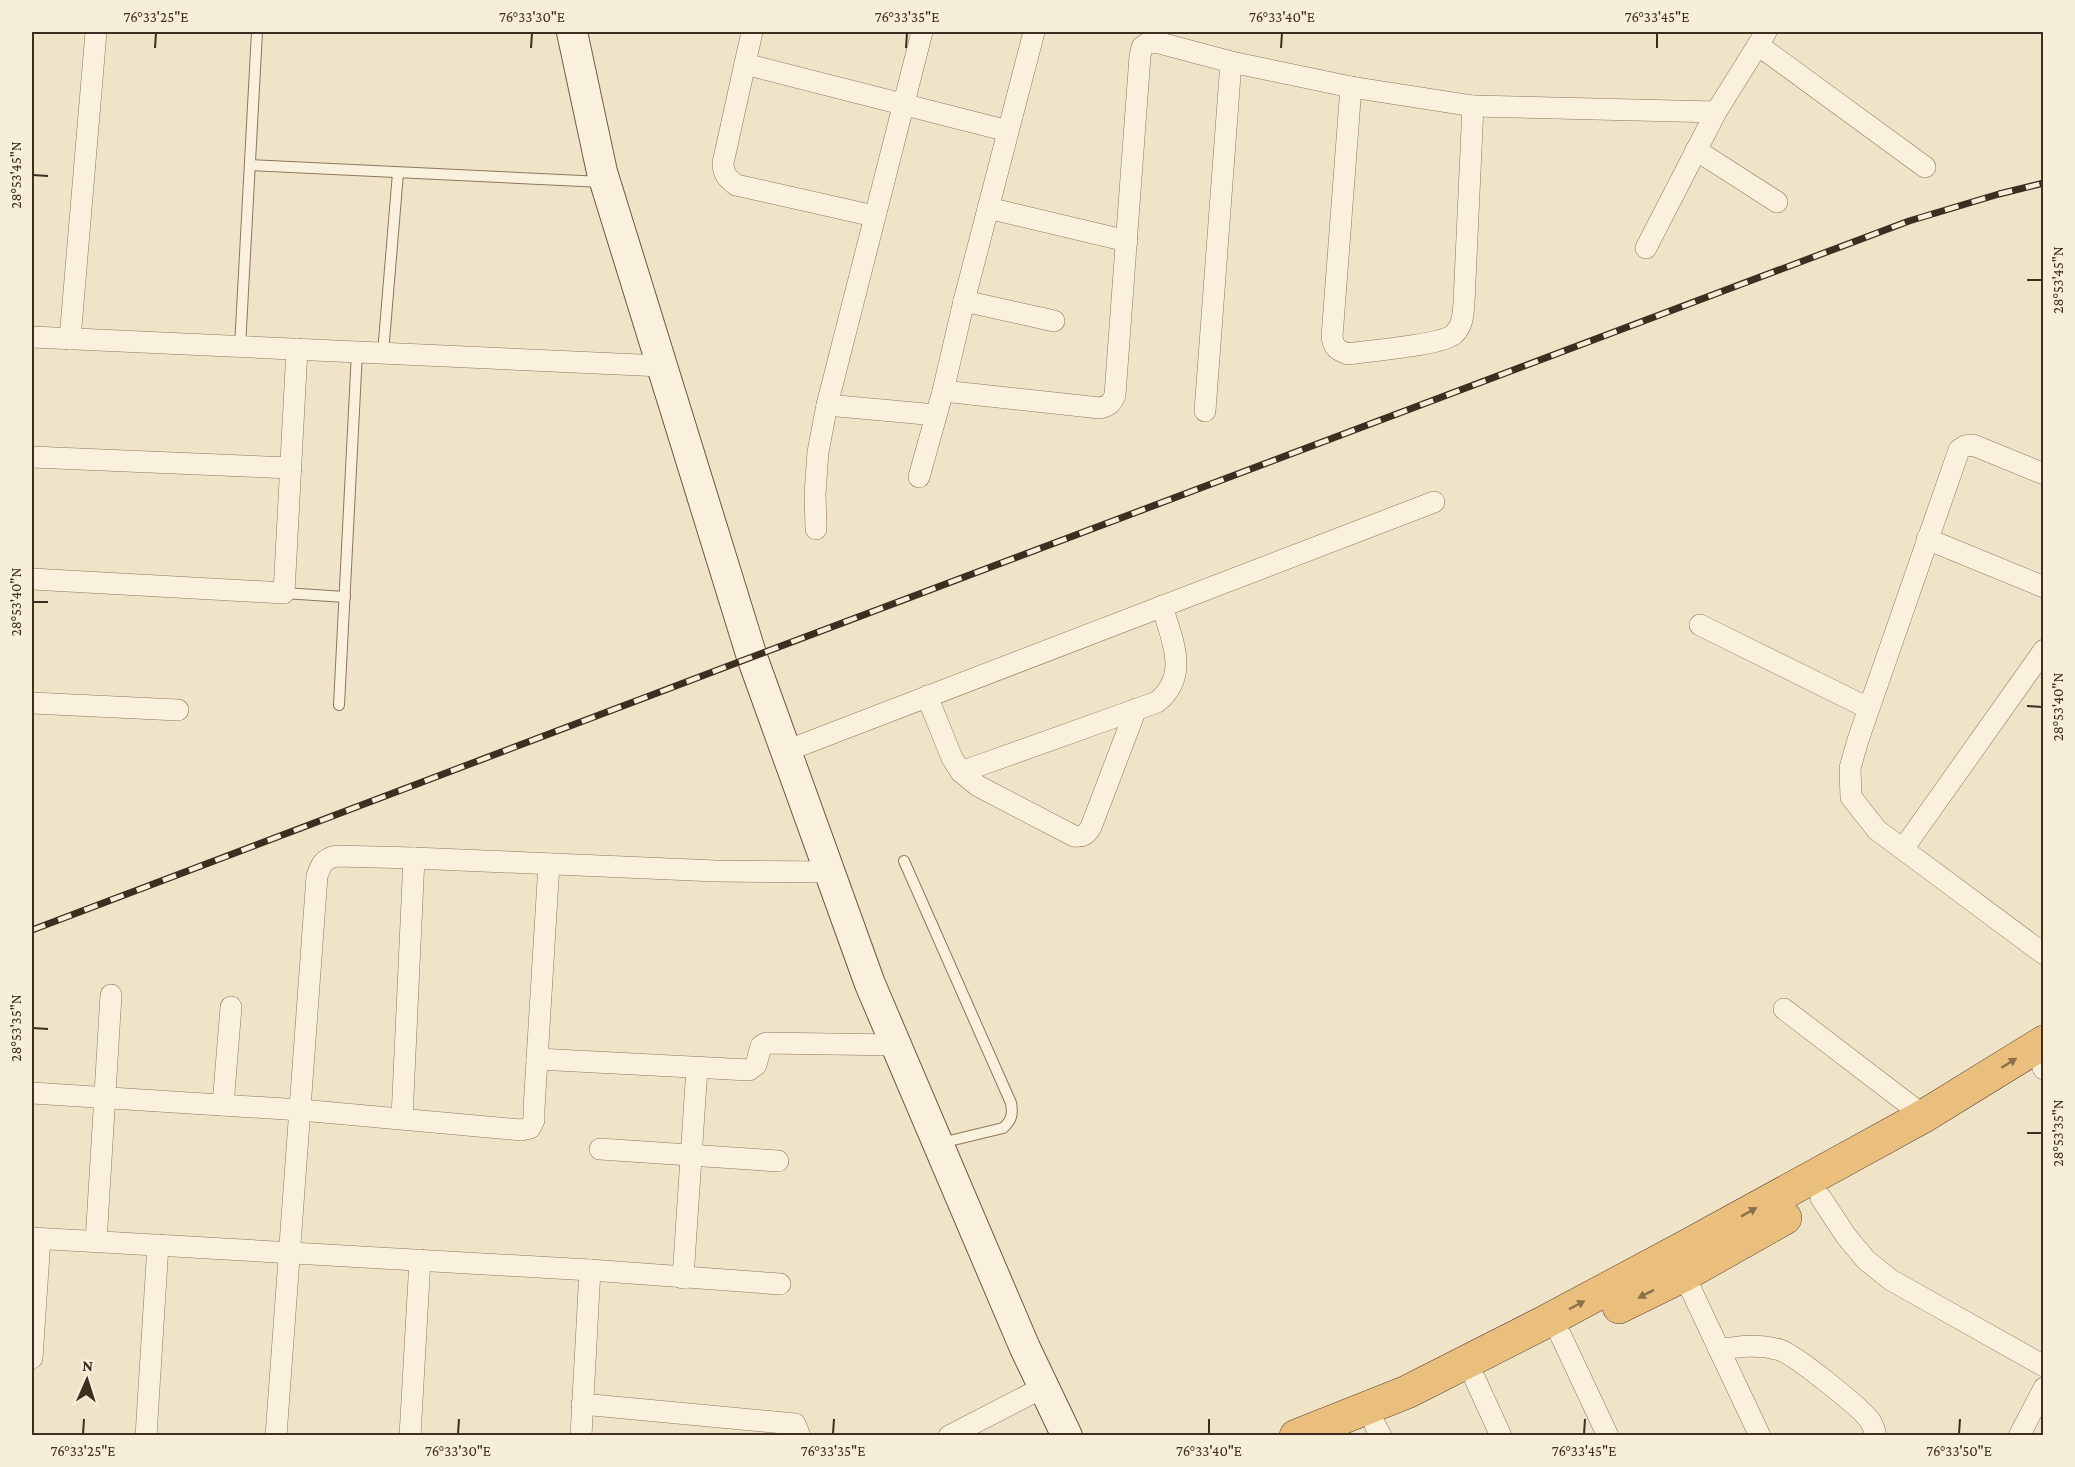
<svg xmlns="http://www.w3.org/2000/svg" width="2075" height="1467" font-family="'Crimson Pro',serif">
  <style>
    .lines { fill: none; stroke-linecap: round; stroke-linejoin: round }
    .service-casing { stroke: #8d765c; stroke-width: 12 }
    .minor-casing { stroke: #8d765c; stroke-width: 22 }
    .secondary-casing { stroke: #6f573f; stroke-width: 32 }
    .trunk-casing { stroke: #5b4430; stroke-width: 34 }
    .service { stroke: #faf1dc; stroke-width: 10 }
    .minor { stroke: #faf1dc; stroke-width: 21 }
    .secondary { stroke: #faf1dc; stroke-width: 30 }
    .trunk { stroke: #eabe7c; stroke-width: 33 }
    .rail-casing { stroke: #3d2e20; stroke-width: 7 }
    .rail { stroke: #f7eed8; stroke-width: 4.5; stroke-dasharray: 14; stroke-linecap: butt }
    .oneway { fill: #8b6f49 }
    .ticks { fill: none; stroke: #3d2e20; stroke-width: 2 }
    .neatline { fill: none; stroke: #3d2e20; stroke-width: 2 }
    .ticks-label { font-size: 15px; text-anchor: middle; fill: #3d2e20 }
  </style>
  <rect width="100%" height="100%" fill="#f0e4c8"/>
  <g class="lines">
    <defs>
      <g id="service">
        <polyline points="250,165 603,182"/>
        <polyline points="240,347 257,32"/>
        <polyline points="383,353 398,173"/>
        <polyline points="284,593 345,597"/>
        <polyline points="339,705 357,352"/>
        <path d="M 904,861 L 1011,1103 C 1013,1114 1012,1120 1003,1128 L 941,1143"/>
      </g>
      <g id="minor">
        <path d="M 752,32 L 723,163 C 723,174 727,178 736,185 L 874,216"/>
        <polyline points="1758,45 1925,167"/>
        <polyline points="745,64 1008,131"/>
        <path d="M 1351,87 L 1332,337 C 1334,348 1337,350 1348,354 C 1367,351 1443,345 1454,334 C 1463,326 1463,314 1464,303 L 1473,106"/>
        <polyline points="1696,150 1777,202"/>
        <polyline points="988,208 1127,241"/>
        <polyline points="1646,248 1716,112 1766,32"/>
        <polyline points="964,301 1054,321"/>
        <polyline points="32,337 662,366"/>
        <polyline points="70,339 96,32"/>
        <path d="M 943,391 L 1100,408 C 1109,406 1112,403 1115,395 L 1140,56 L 1142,47 L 1148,43 L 1156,42 L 1231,62 L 1351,87 L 1473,106 L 1716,112"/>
        <polyline points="827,405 936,415"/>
        <polyline points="1205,411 1231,62"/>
        <polyline points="32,457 291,468"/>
        <polyline points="2044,474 1973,445 1965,446 1959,450 1858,740 1850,768 1851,797 1877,830 2044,954"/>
        <polyline points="919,477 943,391 964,301 1034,32"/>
        <polyline points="816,529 815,494 818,452 827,405 922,32"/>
        <polyline points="1927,539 2044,587"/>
        <polyline points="32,579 284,593 297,349"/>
        <polyline points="1700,625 1868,708"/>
        <path d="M 927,696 L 952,758 L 961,772 L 1157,702 C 1190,676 1172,640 1162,606"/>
        <polyline points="32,703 178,710"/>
        <polyline points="786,751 1434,502"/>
        <path d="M 961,772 L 978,786 L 1074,836 C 1083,837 1086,835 1091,827 L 1136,709"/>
        <polyline points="1903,849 2044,650"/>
        <polyline points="1784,1009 1924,1116"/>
        <polyline points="537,1059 749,1070 756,1065 761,1046 766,1043 896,1045"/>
        <polyline points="2043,1068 2044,1069"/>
        <polyline points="32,1093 301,1110 521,1130 530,1128 534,1120 534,1109 549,864"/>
        <polyline points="223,1105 231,1007"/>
        <polyline points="402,1118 414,858"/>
        <polyline points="600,1149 778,1161"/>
        <polyline points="1821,1198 1846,1236 1866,1260 1891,1280 2044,1366"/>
        <polyline points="32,1238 590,1270 780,1284"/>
        <polyline points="96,1242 111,995"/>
        <polyline points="1684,1275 1760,1436"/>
        <polyline points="683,1278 697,1068"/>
        <polyline points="1561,1336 1608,1436"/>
        <path d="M 1719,1350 C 1740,1346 1759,1344 1780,1350 C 1795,1355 1863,1409 1871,1422 C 1873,1426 1875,1431 1876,1436"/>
        <polyline points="32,1358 40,1239"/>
        <polyline points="1475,1379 1501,1436"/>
        <polyline points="582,1404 795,1424 800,1436"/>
        <polyline points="1375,1425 1381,1436"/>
        <polyline points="146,1436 158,1245"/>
        <path d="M 276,1436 L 317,876 C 321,865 323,859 336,856 L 414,858 L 716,871 L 830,872"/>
        <polyline points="410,1436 420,1260"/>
        <polyline points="581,1436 590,1270"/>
        <polyline points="949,1436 1044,1387"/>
        <polyline points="2019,1436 2044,1388"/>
      </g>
      <polyline id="secondary" points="572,32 602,172 752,657 870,984 1025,1348 1067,1436"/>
      <g id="trunk">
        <polyline points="1619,1307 1684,1275 1785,1218"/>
        <polyline points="1296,1436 1407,1392 1545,1322 1687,1246 1924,1116 2044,1042"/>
      </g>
    </defs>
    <use href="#service" class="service-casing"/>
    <use href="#minor" class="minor-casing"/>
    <use href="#secondary" class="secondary-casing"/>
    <use href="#trunk" class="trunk-casing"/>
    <use href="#service" class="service"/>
    <use href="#minor" class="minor"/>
    <use href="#secondary" class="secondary"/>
    <use href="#trunk" class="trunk"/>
    <defs>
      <polyline id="rail" points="32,930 752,657 1909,221 1999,194 2044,183"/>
    </defs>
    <use href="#rail" class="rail-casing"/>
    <use href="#rail" class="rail"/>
  </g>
  <defs><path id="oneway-solid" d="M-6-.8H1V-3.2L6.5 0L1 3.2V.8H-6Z" transform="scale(1.5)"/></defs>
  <g class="oneway">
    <use href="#oneway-solid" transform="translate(2009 1063) rotate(-32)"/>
    <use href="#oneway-solid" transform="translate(1749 1212) rotate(-29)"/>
    <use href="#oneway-solid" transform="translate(1646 1294) rotate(153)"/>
    <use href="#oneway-solid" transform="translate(1577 1305) rotate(-28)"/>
  </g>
  <path class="ticks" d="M 155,48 L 156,33M 531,48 L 532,33M 906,48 L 907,33M 1281,48 L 1282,33M 1657,48 L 1657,33M 33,175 L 48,176M 2027,280 L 2042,280M 33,602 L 48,602M 2027,706 L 2042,707M 33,1028 L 48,1029M 2027,1133 L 2042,1133M 83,1434 L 84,1419M 458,1434 L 459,1419M 833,1434 L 834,1419M 1209,1434 L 1209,1419M 1584,1434 L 1585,1419M 1959,1434 L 1960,1419"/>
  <rect width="2075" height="1467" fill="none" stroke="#f7eed8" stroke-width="66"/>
  <g transform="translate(87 1380) rotate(3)" stroke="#f7eed8" stroke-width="4.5" paint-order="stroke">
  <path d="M0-4.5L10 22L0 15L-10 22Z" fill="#3d2e20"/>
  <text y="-9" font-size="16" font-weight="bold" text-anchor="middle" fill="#3d2e20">N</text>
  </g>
  <rect x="33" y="33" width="2009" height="1401" class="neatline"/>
  <g class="ticks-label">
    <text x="156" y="22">76°33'25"E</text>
    <text x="532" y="22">76°33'30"E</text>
    <text x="907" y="22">76°33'35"E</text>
    <text x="1282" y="22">76°33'40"E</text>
    <text x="1657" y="22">76°33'45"E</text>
    <text transform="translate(16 175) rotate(-90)" y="5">28°53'45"N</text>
    <text transform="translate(2058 280) rotate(-90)" y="5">28°53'45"N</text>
    <text transform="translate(16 602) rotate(-90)" y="5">28°53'40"N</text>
    <text transform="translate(2058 707) rotate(-90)" y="5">28°53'40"N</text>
    <text transform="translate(16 1028) rotate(-90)" y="5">28°53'35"N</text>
    <text transform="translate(2058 1133) rotate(-90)" y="5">28°53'35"N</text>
    <text x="83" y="1456">76°33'25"E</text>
    <text x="458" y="1456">76°33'30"E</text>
    <text x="833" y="1456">76°33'35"E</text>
    <text x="1209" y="1456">76°33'40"E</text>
    <text x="1584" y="1456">76°33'45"E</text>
    <text x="1959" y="1456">76°33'50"E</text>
  </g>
</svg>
